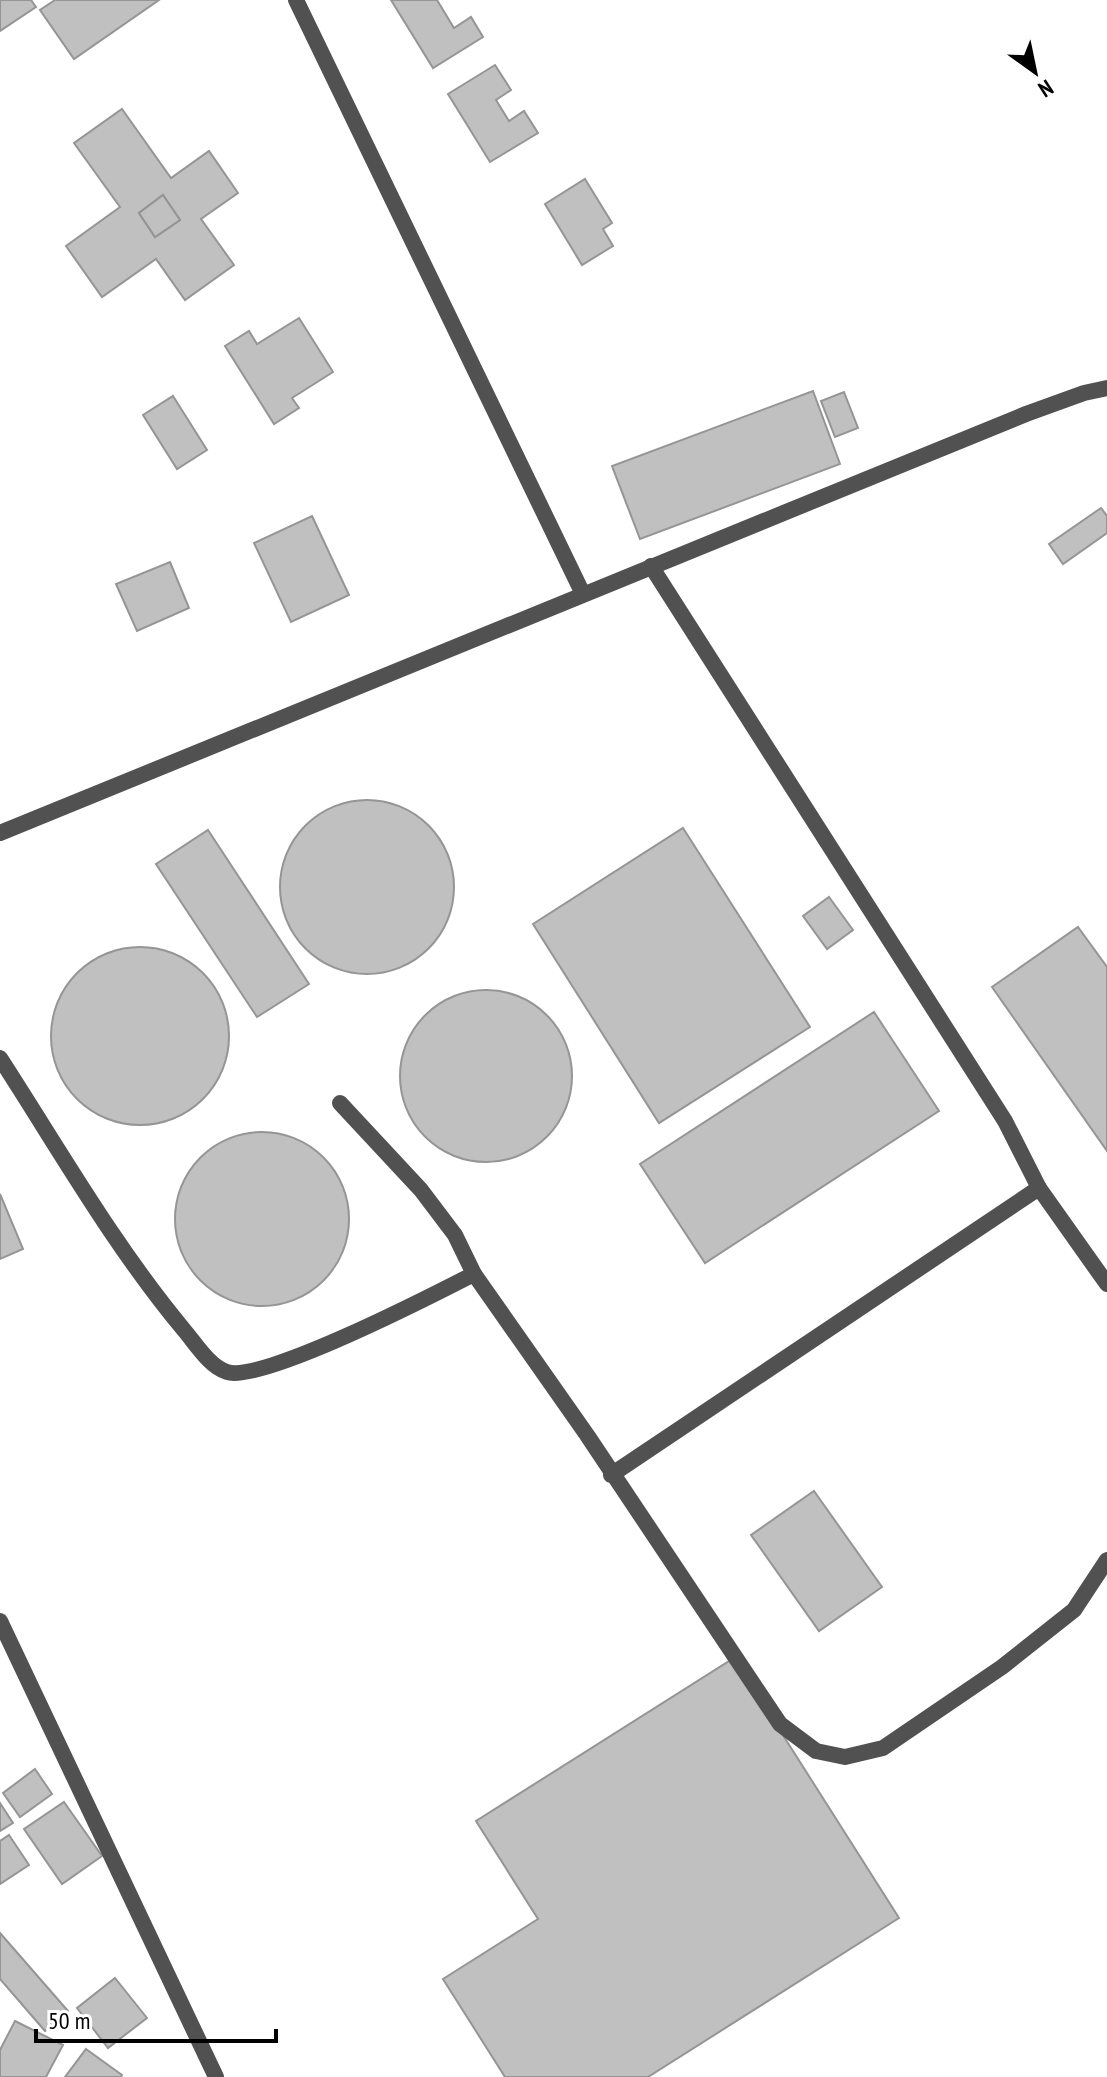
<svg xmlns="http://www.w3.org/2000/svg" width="1107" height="2077" font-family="'PT Sans Narrow',sans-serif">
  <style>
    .building { fill: #c0c0c0; stroke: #959595; stroke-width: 2; fill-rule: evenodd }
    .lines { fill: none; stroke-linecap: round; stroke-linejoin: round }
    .service { stroke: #515151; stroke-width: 16 }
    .tertiary { stroke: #515151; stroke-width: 16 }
  </style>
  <rect width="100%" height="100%" fill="#fff"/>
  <g class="building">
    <polygon points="0,0 31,0 36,7 0,31"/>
    <polygon points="55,0 159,0 74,59 40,10"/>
    <polygon points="391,0 437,0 454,28 471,17 483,37 433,68"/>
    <polygon points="495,65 511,90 496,100 509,121 524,111 538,133 490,162 448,94"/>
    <path d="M 122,109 L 171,178 L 209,151 L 238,193 L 201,219 L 234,265 L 185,300 L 156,259 L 102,297 L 66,246 L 120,207 L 74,143 ZM 163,195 L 180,220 L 155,237 L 139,213 Z"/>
    <polygon points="585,179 612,223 603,229 613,246 582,265 545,204"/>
    <polygon points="163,195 180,220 155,237 139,213"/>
    <polygon points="299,318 333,372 292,398 299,408 274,424 225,346 249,331 257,344"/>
    <polygon points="813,391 840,464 640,539 612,466"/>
    <polygon points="844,392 858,428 835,437 821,401"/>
    <polygon points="173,396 207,450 177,469 143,415"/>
    <polygon points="1101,508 1107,516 1107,533 1063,564 1049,544"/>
    <polygon points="312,516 349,595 291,622 254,543"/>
    <polygon points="170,562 189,608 137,631 116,584"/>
    <circle cx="367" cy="887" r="87"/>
    <polygon points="683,828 810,1027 659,1123 533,924"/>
    <polygon points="208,830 309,984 257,1017 156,864"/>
    <polygon points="829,897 853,930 827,949 803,916"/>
    <polygon points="1078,927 1107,967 1107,1151 992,987"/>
    <circle cx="140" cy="1036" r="89"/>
    <circle cx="486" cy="1076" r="86"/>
    <polygon points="874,1012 939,1111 705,1263 640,1164"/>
    <circle cx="262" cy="1219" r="87"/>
    <polygon points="0,1194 23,1249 0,1259"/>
    <polygon points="814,1491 882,1587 819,1631 751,1535"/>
    <polygon points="734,1658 899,1918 648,2077 505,2077 443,1979 538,1919 476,1821"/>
    <polygon points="35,1769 52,1794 20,1817 3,1793"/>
    <polygon points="64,1802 102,1856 62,1884 24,1829"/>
    <polygon points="0,1803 13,1823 0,1831"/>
    <polygon points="9,1835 29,1865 0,1884 0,1841"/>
    <polygon points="0,1933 68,2011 45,2031 0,1979"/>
    <polygon points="115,1978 147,2018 108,2048 77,2008"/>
    <polygon points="15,2021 63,2045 46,2077 0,2077 0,2050"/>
    <polygon points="86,2049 122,2075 121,2077 65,2077"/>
  </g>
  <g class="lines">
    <g class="service">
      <polyline points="296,0 583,594"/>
      <polyline points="651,566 1005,1121 1039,1188 1107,1284"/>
      <polyline points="0,833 1026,414 1084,393 1107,388"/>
      <path d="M 0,1058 C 59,1149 114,1246 184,1330 C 196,1344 209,1366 227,1372 C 261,1384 435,1294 474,1274"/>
      <polyline points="340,1103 421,1190 455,1235 474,1274 587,1435 780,1724 816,1751 845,1757 883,1748 1002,1667 1074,1610 1107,1560"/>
      <polyline points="611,1475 1039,1188"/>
    </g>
    <polyline class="tertiary" points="0,1621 216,2077"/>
  </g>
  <g transform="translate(1035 72) rotate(147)" stroke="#ffffff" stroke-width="6" paint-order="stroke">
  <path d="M0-6L14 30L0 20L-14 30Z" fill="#000000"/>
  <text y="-12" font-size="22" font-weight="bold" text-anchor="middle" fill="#000000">N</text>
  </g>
  <path d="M36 2029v12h240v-12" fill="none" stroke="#000000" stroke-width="4"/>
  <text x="48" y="2029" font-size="24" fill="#000000" stroke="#ffffff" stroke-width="6" paint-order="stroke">50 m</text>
</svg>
